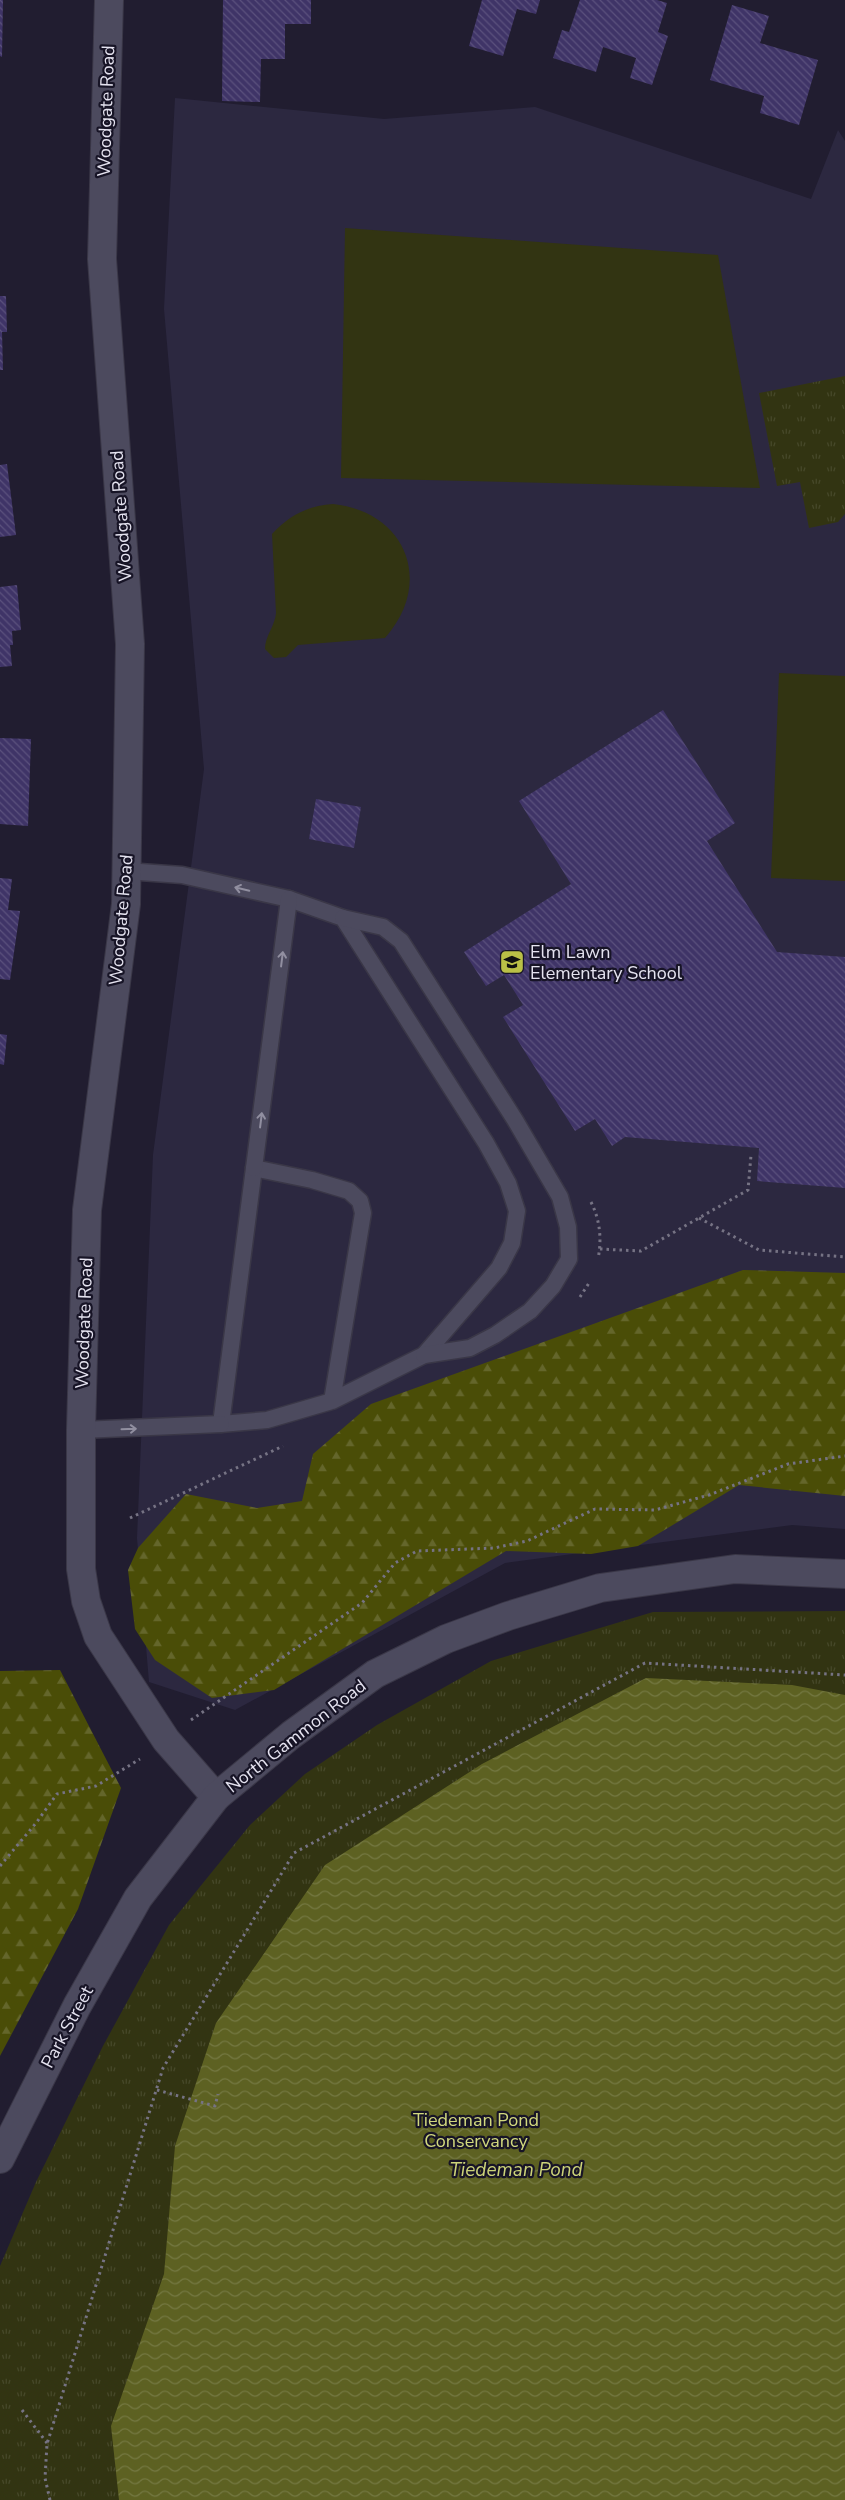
<svg xmlns="http://www.w3.org/2000/svg" width="845" height="2500" font-family="'Nunito Sans',sans-serif">
  <style>
    .built { fill: #2c2840 }
    .forest { fill: url(#forest-firs) }
    .park { fill: url(#park-tufts) }
    .pitch { fill: #323412 }
    .water { fill: url(#water-waves) }
    .building { fill: url(#building-back-hatch) }
    .lines { fill: none; stroke-linecap: round; stroke-linejoin: round }
    .lane-casing { stroke: #3a3747; stroke-width: 19 }
    .street-casing { stroke: #3a3747; stroke-width: 30 }
    .secondary-casing { stroke: #3a3747; stroke-width: 30 }
    .path { stroke: #767384; stroke-width: 3; stroke-dasharray: 2.5 4; stroke-linecap: butt }
    .lane { stroke: #4c4a5e; stroke-width: 16 }
    .street { stroke: #4c4a5e; stroke-width: 28 }
    .secondary { stroke: #4c4a5e; stroke-width: 28 }
    .oneway { stroke: #918fa0 }
    .labels { text-anchor: middle; dominant-baseline: central; stroke-width: 4.5; stroke-linejoin: round; paint-order: stroke }
    .street-label { font-size: 18px; fill: #e5e3f0; stroke: #171426 }
    .poi-label { font-size: 18px; fill: #e5e3f0; stroke: #171426; text-anchor: start }
    .park-label { font-size: 18px; fill: #d2d97e; stroke: #171426 }
    .water-label { font-size: 19px; font-style: italic; fill: #cdd479; stroke: #171426 }
  </style>
  <defs>
    <pattern id="forest-firs" width="22" height="20" patternUnits="userSpaceOnUse" patternTransform="scale(1.25)"><rect width="22" height="20" fill="#4a4d07"/><path d="M5 1l3.5 6h-7zM16 11l3.5 6h-7z" fill="#64662b"/></pattern>
    <pattern id="park-tufts" width="24" height="20" patternUnits="userSpaceOnUse" patternTransform="scale(1.25)"><rect width="24" height="20" fill="#323412"/><path d="M3 7l-1-3M5 7V3M7 7l1-3M15 17l-1-3M17 17v-4M19 17l1-3" fill="none" stroke="#464829"/></pattern>
    <pattern id="water-waves" width="16" height="10" patternUnits="userSpaceOnUse" patternTransform="scale(1.25)"><rect width="16" height="10" fill="#5d6122"/><path d="M0 5q4-4 8 0t8 0" fill="none" stroke="#747842"/></pattern>
    <pattern id="building-back-hatch" width="6" height="6" patternUnits="userSpaceOnUse" patternTransform="scale(1.25)"><rect width="6" height="6" fill="#3f3467"/><path d="M-1 5l2 2M0 0l6 6M5-1l2 2" fill="none" stroke="#5b517d"/></pattern>
  </defs>
  <rect width="100%" height="100%" fill="#211d30"/>
  <polygon class="built" points="175,98 384,119 535,107 811,199 838,130 845,141 845,1529 792,1525 505,1563 235,1710 149,1682 137,1538 153,1155 204,769 164,309"/>
  <g class="forest">
    <polygon points="743,1270 845,1273 845,1496 739,1485 638,1546 591,1554 506,1551 274,1690 212,1698 155,1660 135,1629 128,1570 138,1548 186,1494 257,1508 302,1501 313,1454 371,1404"/>
    <polygon points="60,1670 121,1788 78,1909 0,2056 0,1671"/>
  </g>
  <g class="park">
    <polygon points="845,376 845,514 838,522 809,528 800,482 777,486 759,393"/>
    <polygon points="845,1611 845,2500 0,2500 0,2266 36,2182 103,2046 169,1925 250,1825 305,1774 377,1725 491,1661 653,1612"/>
  </g>
  <g class="pitch">
    <polygon points="345,228 718,255 760,488 341,478"/>
    <path d="M 333,504 C 407,512 434,583 385,638 L 298,645 L 286,657 L 274,658 L 265,649 C 265,636 275,626 276,613 L 272,534 C 290,515 307,506 333,504 Z"/>
    <polygon points="779,673 845,676 845,881 771,878"/>
  </g>
  <polygon class="water" points="646,1678 792,1685 845,1695 845,2500 119,2500 111,2426 164,2274 175,2146 216,2023 325,1865 482,1764"/>
  <g class="building">
    <polygon points="0,0 3,0 2,57 0,56"/>
    <polygon points="223,0 311,0 311,24 285,24 285,59 261,59 260,102 222,101"/>
    <polygon points="482,0 540,0 536,14 517,9 503,56 469,46"/>
    <polygon points="580,0 657,0 667,3 658,32 668,36 652,85 630,78 636,58 603,47 596,72 553,58 562,30 569,32"/>
    <polygon points="732,5 769,16 760,43 818,60 799,125 760,113 764,96 710,80"/>
    <polygon points="0,296 6,296 7,332 2,332 3,370 0,370"/>
    <polygon points="7,464 16,535 0,537 0,465"/>
    <polygon points="17,585 21,630 12,631 13,645 10,645 12,666 0,667 0,587"/>
    <polygon points="663,710 735,823 707,841 777,952 845,957 845,1188 757,1181 759,1148 625,1137 612,1146 595,1119 575,1131 503,1017 523,1005 504,975 486,986 464,952 571,884 519,801"/>
    <polygon points="0,738 31,739 28,826 0,824"/>
    <polygon points="316,799 361,807 354,848 309,839"/>
    <polygon points="0,878 12,879 8,910 20,911 10,980 0,979"/>
    <polygon points="0,1034 7,1035 4,1065 0,1064"/>
  </g>
  <g class="lines">
    <defs>
      <g id="lane">
        <polyline points="126,871 182,875 289,899 343,918 486,1143 508,1183 517,1211 512,1243 499,1268 424,1355 332,1401 267,1420 221,1424 254,1168 312,1180 349,1191 360,1201 363,1213 332,1401"/>
        <polyline points="343,918 383,927 401,941 515,1120 560,1197 568,1227 569,1259 553,1286 530,1311 495,1335 470,1348 424,1355"/>
        <polyline points="254,1168 289,899"/>
        <polyline points="81,1430 221,1424"/>
      </g>
      <polyline id="street" points="109,0 102,259 130,644 126,904 87,1210 81,1430 81,1569 86,1601 98,1636 166,1740 216,1797"/>
      <polyline id="secondary" points="0,2159 77,2006 138,1898 216,1797 291,1735 375,1674 446,1639 508,1616 600,1588 735,1569 845,1574"/>
    </defs>
    <use href="#lane" class="lane-casing"/>
    <use href="#street" class="street-casing"/>
    <use href="#secondary" class="secondary-casing"/>
    <g class="path">
      <path d="M 591,1202 C 600,1220 602,1239 598,1259"/>
      <polyline points="699,1218 759,1250 845,1257"/>
      <polyline points="600,1249 641,1251 748,1190 751,1155"/>
      <polyline points="580,1297 589,1283"/>
      <polyline points="130,1518 283,1446"/>
      <polyline points="191,1720 362,1603 395,1563 417,1551 494,1548 527,1541 595,1509 655,1510 709,1495 788,1464 845,1456"/>
      <polyline points="0,1866 36,1823 57,1794 96,1786 140,1759"/>
      <polyline points="157,2090 215,2106 218,2094"/>
      <polyline points="22,2410 47,2443"/>
      <polyline points="50,2500 45,2478 47,2444 163,2068 294,1853 645,1663 845,1675"/>
    </g>
    <use href="#lane" class="lane"/>
    <use href="#street" class="street"/>
    <use href="#secondary" class="secondary"/>
  </g>
  <defs><path id="oneway-shaft" d="M-6 0H5M1.5-3L5.5 0L1.5 3" fill="none" stroke-width="1.6" stroke-linecap="round" stroke-linejoin="round" transform="scale(1.25)"/></defs>
  <g class="oneway">
    <use href="#oneway-shaft" transform="translate(242 889) rotate(-167)"/>
    <use href="#oneway-shaft" transform="translate(282 959) rotate(-83)"/>
    <use href="#oneway-shaft" transform="translate(261 1120) rotate(-83)"/>
    <use href="#oneway-shaft" transform="translate(129 1429) rotate(-2)"/>
  </g>
  <defs>
    <symbol id="school-square" viewBox="-11 -11 22 22"><rect x="-9" y="-9" width="18" height="18" rx="4" fill="#bac046" stroke="#171426"/><path d="M0-5L7-2L0 1L-7-2ZM-4 1L0 2.5L4 1V4Q0 6-4 4Z" fill="#111"/></symbol>
  </defs>
  <g fill-rule="evenodd">
    <use href="#school-square" x="498" y="948" width="28" height="28"/>
  </g>
  <g class="labels">
    <g class="street-label">
      <text transform="translate(106 111) rotate(-88)">Woodgate Road</text>
      <text transform="translate(121 516) rotate(-94)">Woodgate Road</text>
      <text transform="translate(121 920) rotate(-85)">Woodgate Road</text>
      <text transform="translate(84 1323) rotate(-88)">Woodgate Road</text>
      <text transform="translate(296 1736) rotate(-38)">North Gammon Road</text>
      <text transform="translate(67 2027) rotate(-62)">Park Street</text>
    </g>
    <g class="poi-label">
      <text x="530" y="952">Elm Lawn<tspan x="530" dy="21">Elementary School</tspan></text>
    </g>
    <g class="park-label">
      <text x="476" y="2120">Tiedeman Pond<tspan x="476" dy="21">Conservancy</tspan></text>
    </g>
    <g class="water-label">
      <text x="516" y="2170">Tiedeman Pond</text>
    </g>
  </g>
</svg>
